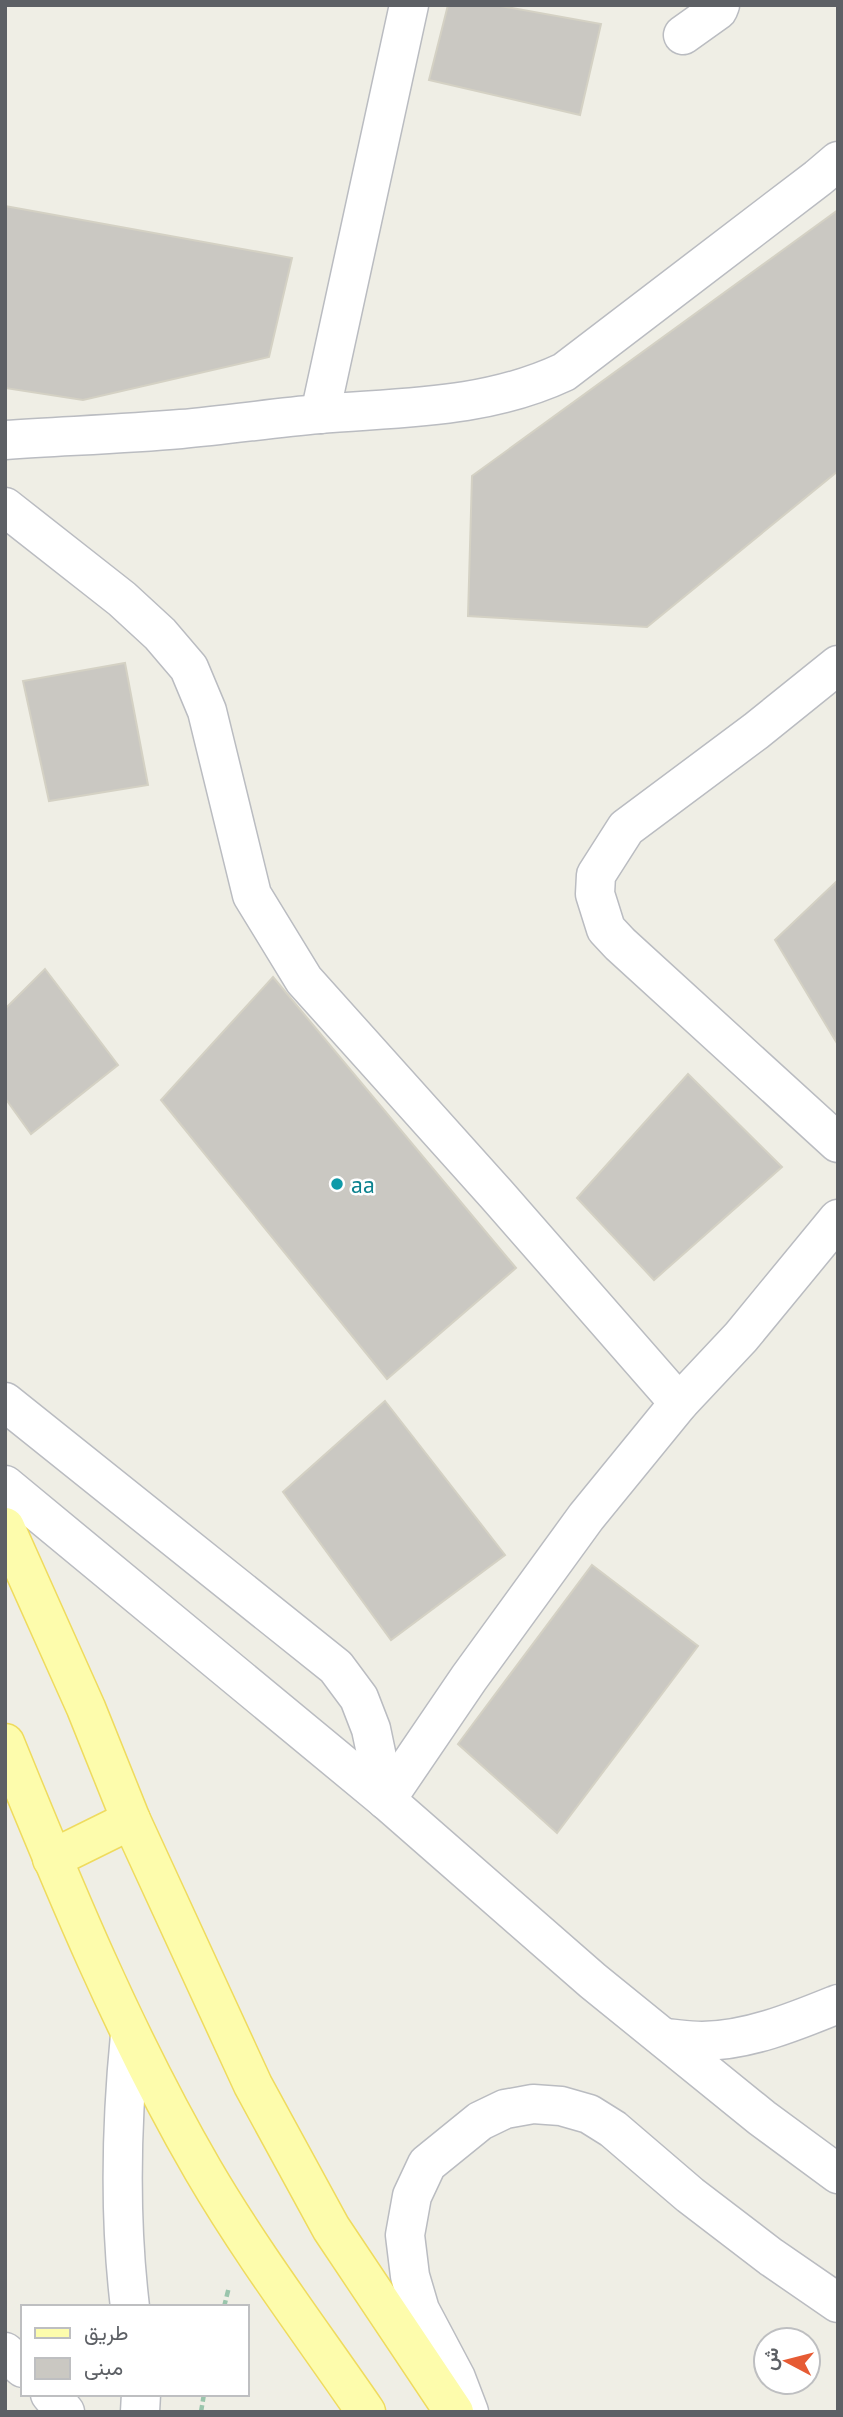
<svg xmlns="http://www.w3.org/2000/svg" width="843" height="2417" font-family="'PT Sans',Vazirmatn,sans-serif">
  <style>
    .building { fill: #cac8c2; stroke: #d4d1c4; stroke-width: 2 }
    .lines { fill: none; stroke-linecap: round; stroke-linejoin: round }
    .minor-casing { stroke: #babcc1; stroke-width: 41 }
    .major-casing { stroke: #efdb5e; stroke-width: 41 }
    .path { stroke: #9ac5ac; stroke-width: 4.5; stroke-dasharray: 7 3.5; stroke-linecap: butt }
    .minor { stroke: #fff; stroke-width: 38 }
    .major { stroke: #fdfcac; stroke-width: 38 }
    .culture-dot { fill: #0f9aa8; stroke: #fff; stroke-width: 2.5 }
    .labels { text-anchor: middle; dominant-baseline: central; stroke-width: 5; stroke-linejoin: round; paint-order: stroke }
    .culture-label { font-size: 24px; fill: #0d838f; stroke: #fff; text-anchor: start }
  </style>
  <rect width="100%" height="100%" fill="#efeee5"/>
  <g class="building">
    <polygon points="448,5 495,5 601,24 580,115 429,80"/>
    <polygon points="5,206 292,258 269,357 83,400 5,388"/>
    <polygon points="838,210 838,471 647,627 468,616 472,476"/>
    <polygon points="125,663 148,785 49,801 23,681"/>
    <polygon points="838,880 838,1045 775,940"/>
    <polygon points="45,969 118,1065 31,1134 5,1098 5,1009"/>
    <polygon points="273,977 516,1268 387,1379 161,1100"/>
    <polygon points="688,1074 782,1167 654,1280 577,1198"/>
    <polygon points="385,1401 505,1555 391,1640 283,1492"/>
    <polygon points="592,1565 698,1646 557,1833 458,1744"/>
  </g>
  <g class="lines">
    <defs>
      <g id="minor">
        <polyline points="683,35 718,10 720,5"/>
        <polyline points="320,414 409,5"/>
        <path d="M 5,440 C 64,436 122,434 181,429 C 227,425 273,418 319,414 C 403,407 485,409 564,372 L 818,178 L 838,161"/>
        <polyline points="5,507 122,599 160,634 189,668 207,711 252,895 304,980 497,1195 679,1403"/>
        <polyline points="838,665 756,731 626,828 596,875 595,894 606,929 620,944 838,1143"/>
        <polyline points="5,1402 336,1667 359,1698 371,1729 386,1800"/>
        <polyline points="5,1485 386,1800 593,1981 762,2118 838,2174"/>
        <polyline points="386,1800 469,1678 586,1517 679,1403 741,1337 838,1219"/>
        <path d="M 664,2038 C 677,2039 690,2041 702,2041 C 748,2041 796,2021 838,2004"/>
        <path d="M 130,2307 C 119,2216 121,2127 130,2035"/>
        <polyline points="5,2352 23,2368"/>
        <polyline points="50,2394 65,2412"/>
        <polyline points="140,2412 141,2394"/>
        <polyline points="469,2412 456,2378 420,2310 410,2276 405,2235 412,2196 427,2164 480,2121 505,2109 533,2104 561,2106 589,2114 613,2129 690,2195 771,2257 838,2303"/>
      </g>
      <g id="major">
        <polyline points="5,1527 86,1708 131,1820 253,2085 331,2228 454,2412"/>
        <path d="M 5,1743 C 64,1888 124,2034 203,2170 C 252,2254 311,2332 366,2412"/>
        <polyline points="52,1859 131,1820"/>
      </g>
    </defs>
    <use href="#minor" class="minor-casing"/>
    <use href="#major" class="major-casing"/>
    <g class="path">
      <polyline points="224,2307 229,2287"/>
      <polyline points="201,2412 204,2394"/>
    </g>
    <use href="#minor" class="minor"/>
    <use href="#major" class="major"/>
  </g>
  <circle class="culture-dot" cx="337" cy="1184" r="7"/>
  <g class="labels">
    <g class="culture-label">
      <text x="351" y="1184">aa</text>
    </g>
  </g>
  <rect width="843" height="2417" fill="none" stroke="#5d6065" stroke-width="14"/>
  <rect x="21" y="2305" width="228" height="91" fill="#ffffff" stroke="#bebfc1" stroke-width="2"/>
  <rect x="35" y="2328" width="35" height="10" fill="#fdfcac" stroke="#bebfc1" stroke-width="2"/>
  <text x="84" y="2340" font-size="21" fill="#5d6065">طريق</text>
  <rect x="35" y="2358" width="35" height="21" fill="#cac8c2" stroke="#bebfc1" stroke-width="2"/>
  <text x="84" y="2375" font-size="21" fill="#5d6065">مبنى</text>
  <g transform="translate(787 2361) rotate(277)"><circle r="33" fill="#ffffff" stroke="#bebfc1" stroke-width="2"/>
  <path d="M0-5L12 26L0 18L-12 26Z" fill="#e65b34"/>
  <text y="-10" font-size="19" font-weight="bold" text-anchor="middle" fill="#5d6065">ش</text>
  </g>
</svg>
